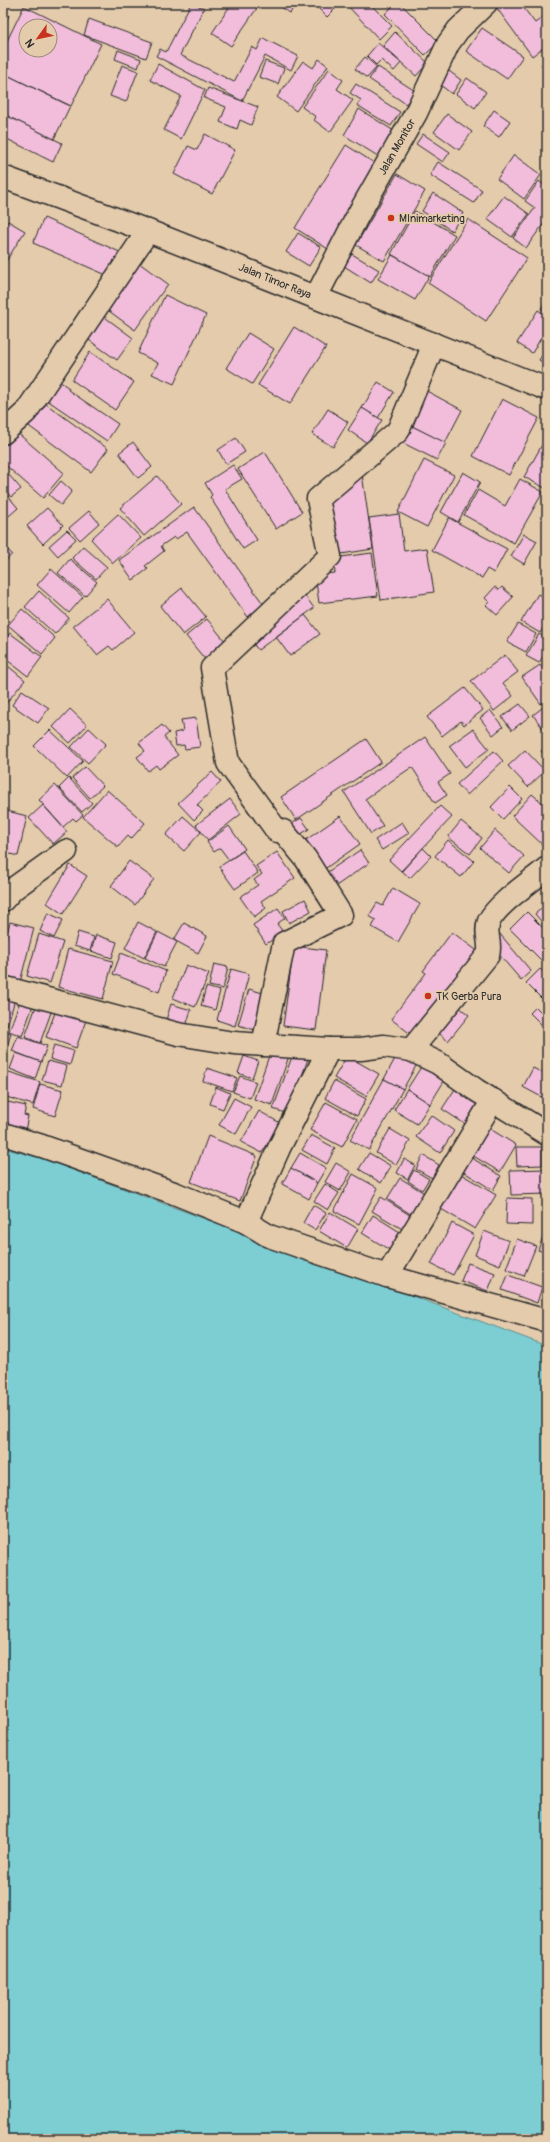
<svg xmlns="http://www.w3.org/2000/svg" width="550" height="2142" font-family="Pangolin,sans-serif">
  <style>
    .water { fill: #7dced3; stroke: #5c8d90 }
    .building { fill: #f1bdda; stroke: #2b2b2b; fill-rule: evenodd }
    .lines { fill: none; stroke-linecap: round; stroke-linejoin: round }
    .minor-casing { stroke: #2b2b2b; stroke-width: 25 }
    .highway-casing { stroke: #2b2b2b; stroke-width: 25 }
    .minor { stroke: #e4cbac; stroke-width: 22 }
    .highway { stroke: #e4cbac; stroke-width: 22 }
    .poi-dot { fill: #c8321e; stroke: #e4cbac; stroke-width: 1.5 }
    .labels { text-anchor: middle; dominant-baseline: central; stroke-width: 4; stroke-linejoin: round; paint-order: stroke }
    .street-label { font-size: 11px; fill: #2b2b2b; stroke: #e4cbac }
    .poi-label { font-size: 11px; fill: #2b2b2b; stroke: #e4cbac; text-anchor: start }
  </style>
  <rect width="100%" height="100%" fill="#e4cbac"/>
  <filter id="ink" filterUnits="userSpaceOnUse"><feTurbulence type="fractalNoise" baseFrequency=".025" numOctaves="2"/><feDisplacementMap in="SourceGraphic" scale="8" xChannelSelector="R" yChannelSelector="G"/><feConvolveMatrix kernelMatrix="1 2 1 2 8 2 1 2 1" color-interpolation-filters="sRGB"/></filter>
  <g filter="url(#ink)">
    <polygon class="water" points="3,1148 41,1158 547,1346 547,2139 3,2139"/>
    <g class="building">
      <polygon points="191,3 204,8 180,55 234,82 252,47 257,50 263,38 298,56 291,70 265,56 242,101 156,56 160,49 166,52"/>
      <polygon points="232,3 251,3 257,8 231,46 212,33"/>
      <polygon points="275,3 295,3 296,4 290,13"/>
      <polygon points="313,3 341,3 327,17"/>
      <polygon points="345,3 369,3 392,26 379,39"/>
      <polygon points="396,3 400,3 439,42 425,55 385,14"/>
      <polygon points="493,3 520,3 535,23 547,14 547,45 532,56"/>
      <polygon points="542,3 547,3 547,10"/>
      <path d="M 24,6 L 101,44 L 71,106 L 3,73 L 3,49 ZM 26,26 L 50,26 L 50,50 L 26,50 Z"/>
      <polygon points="3,13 9,15 3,29"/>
      <polygon points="89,19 152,42 146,58 84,35"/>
      <polygon points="482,28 523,56 507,79 466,51"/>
      <polygon points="395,32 428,63 416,76 383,46"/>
      <polygon points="378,43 401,63 394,71 381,60 376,65 367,56"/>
      <polygon points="118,50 141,59 138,68 115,59"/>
      <polygon points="365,57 377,67 367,78 355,69"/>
      <polygon points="547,58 547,70 541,65"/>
      <polygon points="319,59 328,66 296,111 277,97 303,61 313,68"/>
      <polygon points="265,61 284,68 278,84 259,77"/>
      <polygon points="158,64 205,90 181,139 164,130 181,96 150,80"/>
      <polygon points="122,65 138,71 126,102 110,96"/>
      <polygon points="378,67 415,91 406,104 369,79"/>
      <polygon points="445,68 461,80 452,94 435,81"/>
      <polygon points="329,69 343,80 337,89 353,100 330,132 314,120 316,117 302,107"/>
      <polygon points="3,73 70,106 54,139 3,114"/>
      <polygon points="467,78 486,92 475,108 456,94"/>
      <polygon points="356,84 400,112 391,126 357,105 361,100 350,93"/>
      <polygon points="208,88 258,107 251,125 240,120 237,129 220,122 226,107 204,98"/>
      <polygon points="359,109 394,131 389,138 393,140 381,158 344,135"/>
      <polygon points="494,110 510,121 499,137 483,126"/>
      <polygon points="3,114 62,143 53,162 3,137"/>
      <polygon points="447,114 472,132 459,150 434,132"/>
      <polygon points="205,134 235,150 212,194 174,174 188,146 197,150"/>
      <polygon points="423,134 450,152 443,162 416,144"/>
      <polygon points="346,145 379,166 328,249 295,228"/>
      <polygon points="514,155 541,175 524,199 497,179"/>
      <polygon points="438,162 482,190 474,203 430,175"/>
      <polygon points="397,174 425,191 384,261 356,245"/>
      <polygon points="539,181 547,187 547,219 526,248 513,238 535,208 525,201"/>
      <polygon points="433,193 463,213 452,231 422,211"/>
      <polygon points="504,196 529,214 512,237 487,219"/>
      <polygon points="415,211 455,235 430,277 391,254"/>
      <polygon points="44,218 122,253 111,277 33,243"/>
      <polygon points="468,219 527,258 486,321 428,283"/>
      <polygon points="8,221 25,231 3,266 3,228"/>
      <polygon points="298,233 321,247 309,266 286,252"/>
      <polygon points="352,254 379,270 371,283 344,266"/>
      <polygon points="392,255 429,276 415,300 378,279"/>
      <polygon points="135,260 168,284 135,330 102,306"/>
      <polygon points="165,295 206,315 174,384 152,374 158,363 138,353"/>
      <polygon points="547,299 547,312 541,309"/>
      <polygon points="538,310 547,316 547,328 532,353 517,343"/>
      <polygon points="102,315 133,338 117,360 86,338"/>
      <polygon points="294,327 326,347 290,404 258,385"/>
      <polygon points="248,333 274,349 252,384 226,368"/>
      <polygon points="547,348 547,365 539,360"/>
      <polygon points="90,352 134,382 115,410 72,380"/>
      <polygon points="56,379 69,388 68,390 118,424 107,441 44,398"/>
      <polygon points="378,382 394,392 378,418 362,408"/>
      <polygon points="423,389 462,410 445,443 406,423"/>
      <polygon points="502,399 539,418 509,475 473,456"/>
      <polygon points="42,401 108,449 91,472 26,424"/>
      <polygon points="362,408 382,420 367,443 348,430"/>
      <polygon points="328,409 348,422 333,447 312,434"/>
      <polygon points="406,423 446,443 437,460 397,440"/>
      <polygon points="14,430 64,473 43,498 3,463 3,443"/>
      <polygon points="547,436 547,484 545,488 524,477"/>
      <polygon points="236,438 245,452 226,464 218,450"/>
      <polygon points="133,442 152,467 138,478 119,453"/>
      <polygon points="265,452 302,512 276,529 238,469"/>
      <polygon points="424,460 454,475 427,527 398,512"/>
      <polygon points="233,465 242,479 225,489 257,540 243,549 210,497 212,495 205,483"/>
      <polygon points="361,467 373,549 335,555 328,494"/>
      <polygon points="3,468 21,489 11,497 3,487"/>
      <polygon points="463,472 480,482 458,522 441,512"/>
      <polygon points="157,476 181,504 144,536 120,508"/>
      <polygon points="520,479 543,492 514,543 464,515 478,490 505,506"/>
      <polygon points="61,481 72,491 61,505 49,495"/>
      <polygon points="3,490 18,508 3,521"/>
      <polygon points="194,507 264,605 248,617 187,532 176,539 174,537 161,546 164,551 145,566 148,569 133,580 119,560"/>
      <polygon points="47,508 63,525 43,544 27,526"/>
      <polygon points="89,511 99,523 80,540 69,528"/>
      <polygon points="118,514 141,538 113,563 91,539"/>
      <polygon points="399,514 404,551 427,548 434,592 381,600 369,518"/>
      <polygon points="449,518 507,549 494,573 487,569 482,578 432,550"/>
      <polygon points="67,530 76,539 58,556 49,546"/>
      <polygon points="524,534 537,541 524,564 511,556"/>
      <polygon points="3,546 12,554 3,564"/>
      <polygon points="83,546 107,567 96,579 72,558"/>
      <polygon points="372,553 378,596 319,603 315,575 335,573 333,558"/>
      <polygon points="70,559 97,582 85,596 58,573"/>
      <polygon points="51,569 83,597 69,613 37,585"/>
      <polygon points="495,587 499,590 502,587 513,597 497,615 486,605 489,602 485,598"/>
      <polygon points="182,588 206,617 183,635 160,606"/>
      <polygon points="39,591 69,618 55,634 25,607"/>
      <polygon points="303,593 314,608 258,650 248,637"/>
      <polygon points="538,594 547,599 547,621 540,633 521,622"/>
      <polygon points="107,599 134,632 113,650 109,646 97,655 73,626"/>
      <polygon points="22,609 55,638 42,654 8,625"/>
      <polygon points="305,615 320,634 290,656 276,637"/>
      <polygon points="207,619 229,646 208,663 186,636"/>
      <polygon points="518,624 536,634 526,652 507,642"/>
      <polygon points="10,633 42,657 28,676 3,657 3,643"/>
      <polygon points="539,634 547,639 547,649 539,663 526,656"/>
      <polygon points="505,655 518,672 503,683 513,696 494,711 471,681"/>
      <polygon points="3,662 25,680 3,707"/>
      <polygon points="540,665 547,675 547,699 541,704 522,677"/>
      <polygon points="465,688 483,710 464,725 461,721 442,736 427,717"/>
      <polygon points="22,690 49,708 38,723 12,705"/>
      <polygon points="520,704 530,716 512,730 502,717"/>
      <polygon points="547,704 547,734 533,715"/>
      <polygon points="70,709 87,725 70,743 53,727"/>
      <polygon points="490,710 503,727 493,735 480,718"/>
      <polygon points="196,718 200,747 185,749 184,745 176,746 174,733 183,731 181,720"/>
      <polygon points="162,725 169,733 164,737 178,755 159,769 156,765 148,771 137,757 145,751 139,743"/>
      <polygon points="89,728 106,744 88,763 71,747"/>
      <polygon points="473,729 489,749 465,767 449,746"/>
      <polygon points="50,730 83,761 67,778 34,746"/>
      <polygon points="425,737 450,774 438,782 447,795 435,803 412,767 365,799 383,826 371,834 344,792"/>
      <polygon points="366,739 381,762 296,820 281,797"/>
      <polygon points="547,747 547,758 541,751"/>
      <polygon points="525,750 545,771 528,787 508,766"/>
      <polygon points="494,751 503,761 467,795 457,784"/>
      <polygon points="85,767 103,786 90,798 72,778"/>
      <polygon points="212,772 221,782 197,805 203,811 194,820 178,803"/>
      <polygon points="69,778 92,803 82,812 59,788"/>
      <polygon points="55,785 83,815 76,821 73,818 63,827 39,800"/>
      <polygon points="510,787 522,799 503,819 491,807"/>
      <polygon points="107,790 145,823 131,839 128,836 118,847 83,817"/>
      <polygon points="532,794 547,807 546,848 512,816"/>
      <polygon points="230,799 241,814 208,840 196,825"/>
      <polygon points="43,805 67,832 53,844 29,818"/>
      <polygon points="440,806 452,817 401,871 389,860"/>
      <polygon points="3,810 27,816 18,856 3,852"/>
      <polygon points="183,816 201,832 184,851 166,835"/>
      <polygon points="340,816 360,844 323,870 303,842"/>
      <polygon points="301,818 309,829 293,839 285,828"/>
      <polygon points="461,821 482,838 470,854 448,837"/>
      <polygon points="402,822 409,833 382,850 375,840"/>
      <polygon points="229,826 245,849 229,860 220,848 214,852 207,842"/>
      <polygon points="495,830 524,856 509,873 480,848"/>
      <polygon points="448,840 474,861 461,877 435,856"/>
      <polygon points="423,848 431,856 410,878 402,871"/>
      <polygon points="360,850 369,863 336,886 326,873"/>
      <polygon points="243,851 258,873 235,889 219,867"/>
      <polygon points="277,852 295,878 261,901 266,908 254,917 240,897 258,885 254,880 262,874 256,866"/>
      <polygon points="129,861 154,879 135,905 111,886"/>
      <polygon points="70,865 87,876 63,914 47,903"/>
      <polygon points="393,888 420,904 398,942 372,927 376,920 369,916 377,903 383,906"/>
      <polygon points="305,899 311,911 289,923 283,911"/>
      <polygon points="547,903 547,928 535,914"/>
      <polygon points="278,908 285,918 277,924 283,932 266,944 253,925"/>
      <polygon points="527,912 547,932 547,961 545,964 510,929"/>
      <polygon points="48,913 63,920 54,938 40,931"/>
      <polygon points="10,922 34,928 20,982 3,978 3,949"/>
      <polygon points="138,922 157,932 144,958 125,948"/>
      <polygon points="184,923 207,936 198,953 174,940"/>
      <polygon points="3,926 6,927 3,938"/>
      <polygon points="78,932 94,937 90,951 74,946"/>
      <polygon points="158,932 177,942 164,967 145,958"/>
      <polygon points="452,932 480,953 416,1038 391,1019 426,973 423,971"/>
      <polygon points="39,934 63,942 50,983 27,976"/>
      <polygon points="500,934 531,971 521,980 489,943"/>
      <polygon points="96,935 117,942 112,958 91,951"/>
      <polygon points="294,946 326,950 316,1030 283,1026"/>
      <polygon points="68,949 113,961 103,999 58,987"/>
      <polygon points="121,953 166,971 159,992 113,974"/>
      <polygon points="214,964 228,967 223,989 209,986"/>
      <polygon points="186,965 209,974 195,1007 173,998"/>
      <polygon points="231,969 249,974 235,1026 217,1020"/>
      <polygon points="540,969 547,976 547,992 541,998 526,983"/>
      <polygon points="206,987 220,991 215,1010 201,1006"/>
      <polygon points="3,989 17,993 7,1026 3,1025"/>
      <polygon points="249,989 266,994 255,1030 238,1025"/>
      <polygon points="23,993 36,997 22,1036 9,1031"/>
      <polygon points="39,998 54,1004 40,1043 25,1037"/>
      <polygon points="59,1002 89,1012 76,1048 46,1037"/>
      <polygon points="454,1003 469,1015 448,1041 433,1028"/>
      <polygon points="171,1004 191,1010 186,1026 166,1020"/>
      <polygon points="536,1007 547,1018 546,1029 530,1013"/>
      <polygon points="3,1031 11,1033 3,1062"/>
      <polygon points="18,1036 47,1046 41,1062 12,1051"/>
      <polygon points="54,1045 74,1051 70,1065 50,1059"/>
      <polygon points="271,1050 289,1056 272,1105 254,1099"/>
      <polygon points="16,1053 41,1062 35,1079 10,1069"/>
      <polygon points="398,1053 417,1064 403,1089 384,1079"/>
      <polygon points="293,1054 308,1059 288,1114 273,1109"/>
      <polygon points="244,1056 258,1061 252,1078 238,1073"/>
      <polygon points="347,1056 379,1074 366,1096 334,1078"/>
      <polygon points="48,1061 67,1066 62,1085 42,1080"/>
      <polygon points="423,1064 446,1078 430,1104 407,1089"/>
      <polygon points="3,1068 6,1069 3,1079"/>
      <polygon points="207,1068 237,1078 232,1091 203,1081"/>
      <polygon points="533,1068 547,1075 547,1100 523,1087"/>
      <polygon points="9,1072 40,1082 33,1105 3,1096"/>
      <polygon points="240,1076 256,1082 250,1098 233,1092"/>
      <polygon points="384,1079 403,1089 369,1150 350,1140"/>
      <polygon points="334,1081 366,1099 357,1116 325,1098"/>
      <polygon points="40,1084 63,1090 55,1116 33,1109"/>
      <polygon points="457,1086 479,1100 465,1124 442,1109"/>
      <polygon points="216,1087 230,1093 223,1109 210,1104"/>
      <polygon points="407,1089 430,1104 417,1124 394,1110"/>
      <polygon points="234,1098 251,1107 236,1134 219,1125"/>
      <polygon points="3,1101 26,1106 24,1115 28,1116 24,1136 3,1131"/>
      <polygon points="326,1102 357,1119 342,1147 310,1130"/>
      <polygon points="259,1111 280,1123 262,1153 241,1142"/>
      <polygon points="431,1115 454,1131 440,1153 416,1137"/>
      <polygon points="487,1127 516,1145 500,1172 470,1154"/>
      <polygon points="390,1129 410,1141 396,1165 376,1153"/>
      <polygon points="311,1135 335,1148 327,1164 302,1150"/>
      <polygon points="208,1136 257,1156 240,1201 191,1182"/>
      <polygon points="516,1147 542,1147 542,1165 517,1166"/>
      <polygon points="300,1153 326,1168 317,1183 291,1168"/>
      <polygon points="369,1153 391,1166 381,1183 359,1169"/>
      <polygon points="423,1155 439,1165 432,1178 416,1169"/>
      <polygon points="467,1155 501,1176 493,1190 459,1169"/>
      <polygon points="404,1159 415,1165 408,1179 397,1173"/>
      <polygon points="336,1163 351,1172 340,1191 325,1182"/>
      <polygon points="291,1168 317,1183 309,1199 282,1184"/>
      <polygon points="547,1169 547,1194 511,1195 510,1170"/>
      <polygon points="414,1170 429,1179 422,1190 408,1181"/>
      <polygon points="456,1171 496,1195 475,1229 436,1206"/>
      <polygon points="353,1174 378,1188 359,1224 334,1211"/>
      <polygon points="400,1178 426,1194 412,1215 387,1199"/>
      <polygon points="325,1184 339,1193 328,1210 314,1201"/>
      <polygon points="381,1197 413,1217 404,1230 372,1211"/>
      <polygon points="507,1198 532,1199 532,1225 506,1224"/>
      <polygon points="313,1205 326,1213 315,1230 303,1223"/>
      <polygon points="330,1212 358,1229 347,1248 319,1231"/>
      <polygon points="373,1215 403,1234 393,1252 362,1233"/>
      <polygon points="452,1223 474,1235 453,1275 431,1264"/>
      <polygon points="547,1226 547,1253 538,1250"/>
      <polygon points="484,1231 509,1241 500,1265 475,1255"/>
      <polygon points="517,1239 536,1246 524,1276 506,1269"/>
      <polygon points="468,1263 495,1273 488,1291 461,1281"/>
      <polygon points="547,1271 547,1284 542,1282"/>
      <polygon points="508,1275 542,1287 537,1303 502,1290"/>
    </g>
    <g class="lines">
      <defs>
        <g id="minor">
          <polyline points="316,297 358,215 416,113 448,44 458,30 486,3"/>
          <polyline points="3,433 26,412 148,231"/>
          <polyline points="3,900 13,889 66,851"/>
          <polyline points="3,987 178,1034 234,1043 329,1049 361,1049 384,1046 411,1050 438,1063 476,1090 547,1134"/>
          <polyline points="263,1045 284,943 341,915 306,859 283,831 277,831 228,763 212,668 330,556 318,499 398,431 434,344"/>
          <path d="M 411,1050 L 488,955 C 492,944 484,933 489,921 C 498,903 531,882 547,868"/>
          <polyline points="3,1134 42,1146 174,1193 246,1222 269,1236 387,1276 547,1321"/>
          <polyline points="246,1222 280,1146 329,1049"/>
          <polyline points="387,1276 493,1100"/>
        </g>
        <polyline id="highway" points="3,177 148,231 547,389"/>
      </defs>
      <use href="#minor" class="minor-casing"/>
      <use href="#highway" class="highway-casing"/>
      <use href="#minor" class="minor"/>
      <use href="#highway" class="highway"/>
    </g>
  </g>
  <g class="poi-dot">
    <circle cx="391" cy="218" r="4"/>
    <circle cx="428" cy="996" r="4"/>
  </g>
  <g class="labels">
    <g class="street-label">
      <text transform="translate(397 147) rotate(-60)">Jalan Monitor</text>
      <text transform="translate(275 281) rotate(22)">Jalan Timor Raya</text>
    </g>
    <g class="poi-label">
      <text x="399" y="218">MInimarketing</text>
      <text x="436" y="996">TK Gerba Pura</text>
    </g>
  </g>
  <rect width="550" height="2142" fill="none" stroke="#e4cbac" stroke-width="16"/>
  <rect x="8" y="8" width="534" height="2126" fill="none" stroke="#2b2b2b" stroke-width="1.5" filter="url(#ink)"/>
  <g transform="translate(38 38) rotate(237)"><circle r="19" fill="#e4cbac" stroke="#9a8b78"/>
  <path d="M0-3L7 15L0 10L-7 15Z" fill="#c8321e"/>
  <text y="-6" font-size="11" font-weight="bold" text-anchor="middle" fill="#2b2b2b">N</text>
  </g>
</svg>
